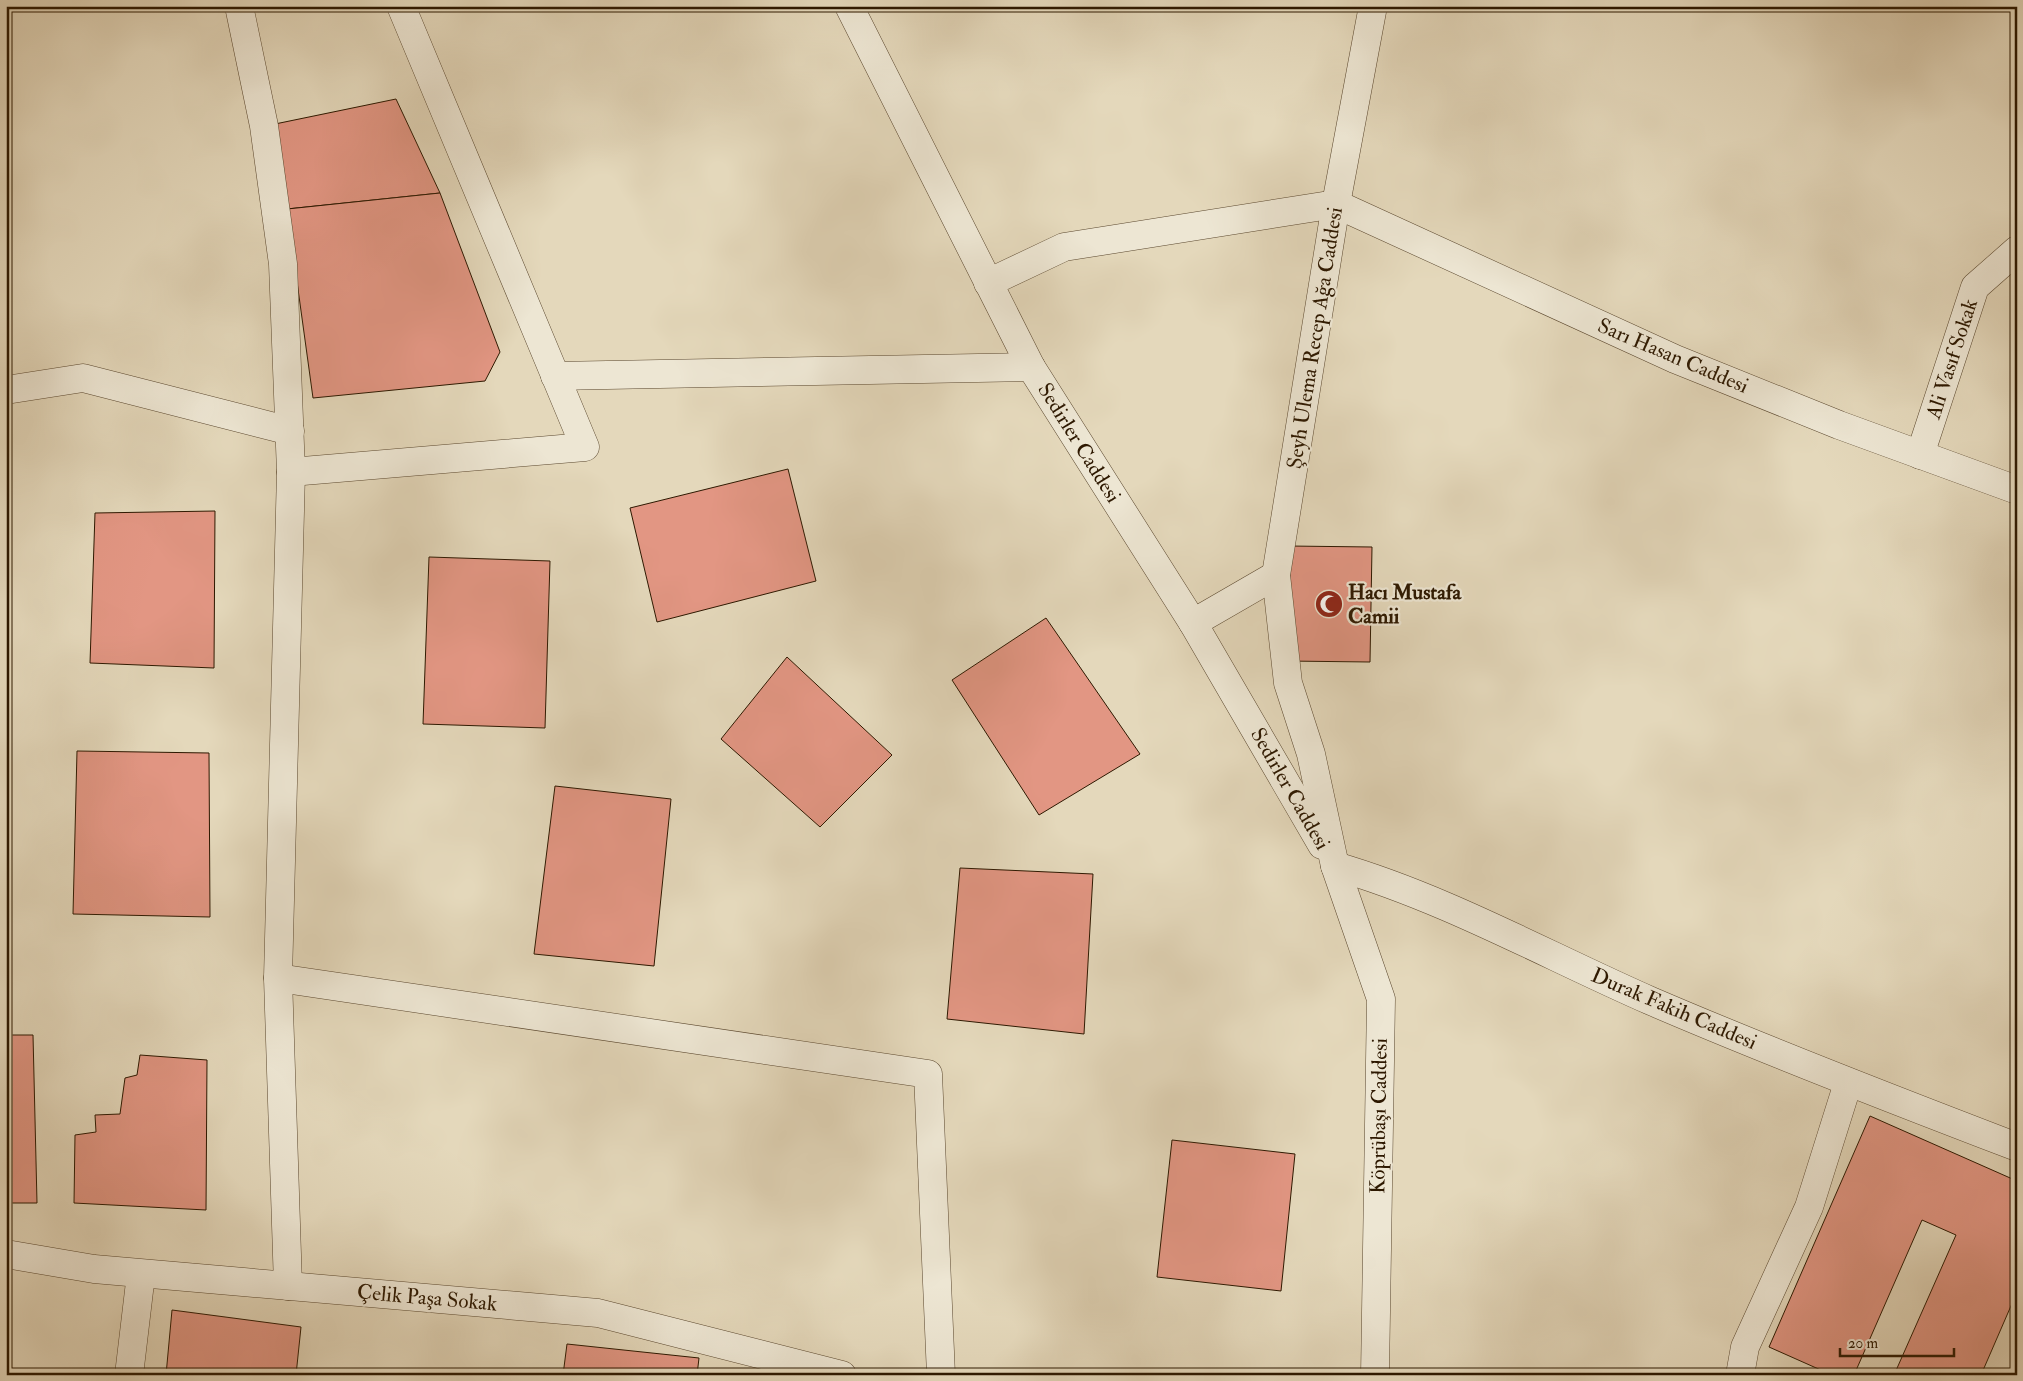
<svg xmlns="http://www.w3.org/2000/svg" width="2023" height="1381" font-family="'IM FELL Double Pica',serif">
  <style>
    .building { fill: #e29683; stroke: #2d1800 }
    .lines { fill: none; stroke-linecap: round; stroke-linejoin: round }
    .minor-casing { stroke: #5b482f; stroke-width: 29 }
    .tertiary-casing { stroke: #5b482f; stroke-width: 29 }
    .minor { stroke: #ede6d3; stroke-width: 28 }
    .tertiary { stroke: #ede6d3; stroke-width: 28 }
    .labels { text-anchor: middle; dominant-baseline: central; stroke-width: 4.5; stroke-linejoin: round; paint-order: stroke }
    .street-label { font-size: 21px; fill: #2d1800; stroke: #ede6d3 }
    .poi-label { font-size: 21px; font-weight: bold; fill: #2d1800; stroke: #ede6d3; text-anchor: start }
  </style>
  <rect width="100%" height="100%" fill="#e4d8bb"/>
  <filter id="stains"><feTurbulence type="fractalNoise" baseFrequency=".004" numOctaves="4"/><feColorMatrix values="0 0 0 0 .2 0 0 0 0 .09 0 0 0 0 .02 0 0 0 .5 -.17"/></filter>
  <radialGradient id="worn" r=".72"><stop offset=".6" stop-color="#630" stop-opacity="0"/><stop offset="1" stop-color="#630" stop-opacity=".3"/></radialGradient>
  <g class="building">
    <polygon points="396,99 440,193 287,209 275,124"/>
    <polygon points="440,193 500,352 485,381 313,398 287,209"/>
    <polygon points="788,469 816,581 657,622 630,508"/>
    <polygon points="215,511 214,668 90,663 95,513"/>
    <polygon points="1289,546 1372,547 1370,662 1286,661"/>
    <polygon points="429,557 550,561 545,728 423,724"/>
    <polygon points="1046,618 1140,754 1039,815 952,680"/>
    <polygon points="787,657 892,755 820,827 721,739"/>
    <polygon points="77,751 209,753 210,917 73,914"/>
    <polygon points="555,786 671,799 654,966 534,954"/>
    <polygon points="960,868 1093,874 1084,1034 947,1019"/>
    <polygon points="6,1035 33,1035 37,1203 6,1203"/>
    <polygon points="140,1055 207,1060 206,1210 74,1203 75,1135 96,1132 95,1115 120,1114 125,1078 137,1075"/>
    <polygon points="1870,1116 2017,1181 2017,1292 1981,1375 1894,1375 1956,1235 1922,1220 1854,1375 1832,1375 1769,1347"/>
    <polygon points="1172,1140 1295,1154 1281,1291 1157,1277"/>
    <polygon points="172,1310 301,1327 296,1375 166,1375"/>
    <polygon points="567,1344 699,1358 697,1375 563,1375"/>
  </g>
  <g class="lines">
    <defs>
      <g id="minor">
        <polyline points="239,6 264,126 283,264 291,472 278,978 288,1286"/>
        <polyline points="988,283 1064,247 1336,204"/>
        <polyline points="555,376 1031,367"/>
        <polyline points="6,390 83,378 290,431"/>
        <polyline points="1920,455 1975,287 2017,250"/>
        <polyline points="291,472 585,447 401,6"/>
        <polyline points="278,978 928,1074 941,1375"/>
        <polyline points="6,1254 94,1269 598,1313 842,1375"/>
        <polyline points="129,1375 141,1274"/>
        <polyline points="1740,1375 1745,1347 1809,1207 1848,1083"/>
      </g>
      <g id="tertiary">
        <polyline points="849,6 1031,367 1193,623 1322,845"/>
        <polyline points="1373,6 1336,204 1276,575 1288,683 1311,754 1335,866 1381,999 1375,1375"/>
        <polyline points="1336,204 1675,359 1839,425 2017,490"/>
        <polyline points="1193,623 1276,575"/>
        <path d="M 1335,866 C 1445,898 1546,955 1651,1001 C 1772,1053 1894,1100 2017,1147"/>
      </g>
    </defs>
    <use href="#minor" class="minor-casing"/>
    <use href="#tertiary" class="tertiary-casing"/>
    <use href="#minor" class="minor"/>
    <use href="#tertiary" class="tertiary"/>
  </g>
  <defs>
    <symbol id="mosque-disc" viewBox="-11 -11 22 22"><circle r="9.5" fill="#8f2418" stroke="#ede6d3"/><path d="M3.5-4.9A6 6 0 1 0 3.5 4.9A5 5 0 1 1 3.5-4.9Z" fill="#fff"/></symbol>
  </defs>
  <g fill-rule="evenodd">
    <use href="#mosque-disc" x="1313" y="588" width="32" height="32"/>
  </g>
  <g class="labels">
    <g class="street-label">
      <text transform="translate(1315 338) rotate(-81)">Şeyh Ulema Recep Ağa Caddesi</text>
      <text transform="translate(1673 356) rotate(23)">Sarı Hasan Caddesi</text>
      <text transform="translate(1952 359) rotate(-72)">Ali Vasıf Sokak</text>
      <text transform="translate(1079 443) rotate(58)">Sedirler Caddesi</text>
      <text transform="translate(1290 789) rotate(60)">Sedirler Caddesi</text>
      <text transform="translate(1674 1009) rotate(23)">Durak Fakih Caddesi</text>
      <text transform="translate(1379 1116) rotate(-89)">Köprübaşı Caddesi</text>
      <text transform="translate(427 1298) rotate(5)">Çelik Paşa Sokak</text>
    </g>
    <g class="poi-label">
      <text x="1348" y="592">Hacı Mustafa<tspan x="1348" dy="24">Camii</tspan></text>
    </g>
  </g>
  <rect width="2023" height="1381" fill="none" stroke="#e4d8bb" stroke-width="25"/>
  <rect x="8" y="8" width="2008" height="1366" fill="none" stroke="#2d1800" stroke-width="2.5"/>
  <rect x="12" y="12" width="1998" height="1356" fill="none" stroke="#2d1800"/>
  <path d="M1840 1348v8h114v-8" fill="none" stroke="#2d1800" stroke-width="2.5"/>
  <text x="1848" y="1348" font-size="15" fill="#2d1800" stroke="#ede6d3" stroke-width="4" paint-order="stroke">20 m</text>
  <rect width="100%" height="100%" filter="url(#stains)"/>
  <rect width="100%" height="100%" fill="url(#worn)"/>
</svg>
